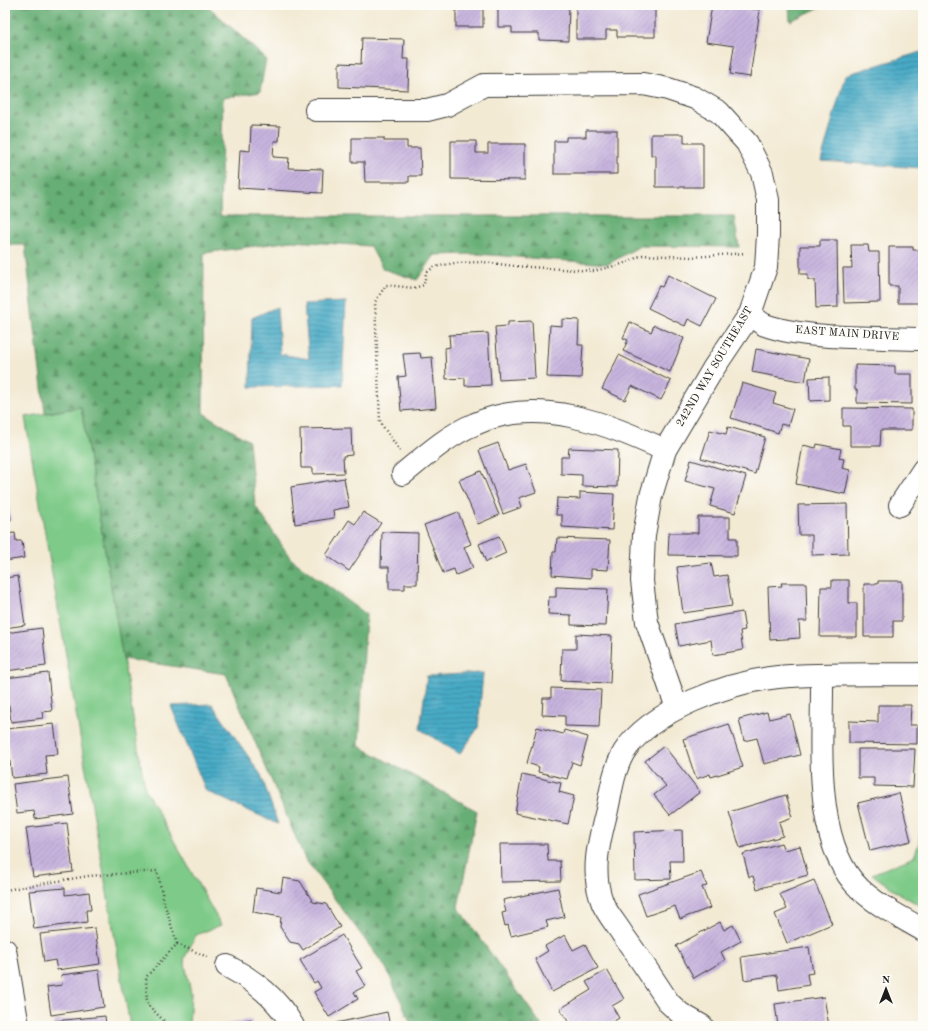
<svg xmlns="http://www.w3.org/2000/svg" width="928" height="1031" font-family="'Old Standard TT',serif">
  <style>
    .green { fill: #7eca88; stroke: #4d7352 }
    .forest { fill: url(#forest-firs); stroke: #416548 }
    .water { fill: url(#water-rules); stroke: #326371 }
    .building { fill: url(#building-hatch) }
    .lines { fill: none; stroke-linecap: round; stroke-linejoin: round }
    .minor-casing { stroke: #3c3b38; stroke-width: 24 }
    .path { stroke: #3c3b38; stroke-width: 2.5; stroke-dasharray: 1 3; stroke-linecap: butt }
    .minor { stroke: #fff; stroke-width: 22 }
    .labels { text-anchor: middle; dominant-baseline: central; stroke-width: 3; stroke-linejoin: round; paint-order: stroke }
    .street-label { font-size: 11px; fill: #1c1c1c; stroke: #fdfcf7 }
  </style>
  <defs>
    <pattern id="forest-firs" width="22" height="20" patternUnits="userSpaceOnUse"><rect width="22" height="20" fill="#66ae74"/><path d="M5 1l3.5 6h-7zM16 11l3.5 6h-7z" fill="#538d5e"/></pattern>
    <pattern id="water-rules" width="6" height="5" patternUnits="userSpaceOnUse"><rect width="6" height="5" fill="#47aac6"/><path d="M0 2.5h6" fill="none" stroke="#3a8aa0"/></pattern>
    <pattern id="building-hatch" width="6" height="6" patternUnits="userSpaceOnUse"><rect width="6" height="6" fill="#c7b4de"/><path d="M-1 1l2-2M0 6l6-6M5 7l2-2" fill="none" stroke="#aa9abe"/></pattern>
  </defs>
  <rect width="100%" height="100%" fill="#fdfcf7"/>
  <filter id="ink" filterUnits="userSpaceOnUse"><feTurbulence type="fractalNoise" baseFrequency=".025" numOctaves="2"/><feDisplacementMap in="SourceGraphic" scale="8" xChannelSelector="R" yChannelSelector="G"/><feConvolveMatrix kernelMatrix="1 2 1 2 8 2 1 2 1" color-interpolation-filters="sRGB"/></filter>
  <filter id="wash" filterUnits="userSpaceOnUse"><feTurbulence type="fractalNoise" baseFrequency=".012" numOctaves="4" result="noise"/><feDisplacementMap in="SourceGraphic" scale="16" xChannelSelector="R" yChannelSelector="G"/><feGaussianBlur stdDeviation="0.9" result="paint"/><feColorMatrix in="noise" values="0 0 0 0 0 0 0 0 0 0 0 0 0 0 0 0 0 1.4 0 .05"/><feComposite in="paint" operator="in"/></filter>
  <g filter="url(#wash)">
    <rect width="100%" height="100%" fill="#f3ead4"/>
    <g class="green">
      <polygon points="81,407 145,789 221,925 196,935 184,959 191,993 189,1026 130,1026 25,417"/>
      <polygon points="923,831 923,907 898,893 872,874 914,857 919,843 920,834"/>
    </g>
    <g class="forest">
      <polygon points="5,5 209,5 209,7 266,59 260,92 223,98 220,216 734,216 739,247 640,246 608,264 477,254 435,255 417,280 383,269 370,246 292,241 204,253 203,413 249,441 255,505 291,559 366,614 359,746 477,811 458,907 542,1026 412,1026 386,968 305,859 226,674 123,659 81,407 45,413 25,245 5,245"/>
      <polygon points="789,5 825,5 790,21"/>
    </g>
    <g class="water">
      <polygon points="921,52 923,57 923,168 821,161 845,75"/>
      <polygon points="346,302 342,385 250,387 252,318 277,307 280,354 309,359 304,304"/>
      <polygon points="483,673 478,728 460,754 420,729 427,676"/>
      <polygon points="212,704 261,775 278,824 206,791 171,706"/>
    </g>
    <g id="blocks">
      <g class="building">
        <rect x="456" y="5" width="27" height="22"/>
        <polygon points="498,5 569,5 568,41 539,40 539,33 512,33 512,27 498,27"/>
        <polygon points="602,5 655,5 655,37 617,37 617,30 606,30 606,39 576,39 576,6"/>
        <polygon points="712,5 746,5 746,8 760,10 750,77 730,74 734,46 706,42"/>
        <polygon points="362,38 404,39 403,59 409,59 408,90 339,87 339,63 361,64"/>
        <polygon points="251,125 280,126 279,141 274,141 273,157 289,158 288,168 323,169 322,193 238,188 240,150 250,151"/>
        <polygon points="586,130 617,130 617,174 554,174 554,141 566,141 566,137 586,137"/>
        <polygon points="651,134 684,134 684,143 703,143 703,187 656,187 656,155 651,155"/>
        <polygon points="352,138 384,138 384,141 407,141 407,148 420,148 421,176 409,176 409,182 365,182 364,162 352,162"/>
        <polygon points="451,141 476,141 476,153 488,153 488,144 525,144 525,180 451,179"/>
        <polygon points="820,240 837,240 838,307 816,308 815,280 808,280 808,274 800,274 800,246 820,246"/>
        <polygon points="851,245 868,245 869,252 879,252 880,302 844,303 843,268 852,268"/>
        <polygon points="889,247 913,247 913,250 923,250 923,303 898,303 898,286 889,286"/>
        <polygon points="668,275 716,299 702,326 688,319 685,326 648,308 659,286 662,287"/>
        <polygon points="562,319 579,320 578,345 583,345 581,378 547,377 550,325 562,326"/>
        <polygon points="532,321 535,378 499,380 495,327 508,326 508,322"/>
        <polygon points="630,322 651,332 654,325 684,338 670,372 623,351 628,340 623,338"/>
        <polygon points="488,333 491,385 465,386 465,378 446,379 445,348 450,347 449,335"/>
        <polygon points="756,349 809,359 805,382 752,372"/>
        <polygon points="420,353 421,358 432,357 436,408 401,411 398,377 406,376 403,354"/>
        <polygon points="619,355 671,381 661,400 632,386 625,400 602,389"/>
        <polygon points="855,365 895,366 895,374 912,374 912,404 857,403 857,390 855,390"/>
        <polygon points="829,377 829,400 810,401 809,378"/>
        <polygon points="742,383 776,393 773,403 793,409 788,426 781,424 778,433 731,418"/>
        <polygon points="843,408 912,409 912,430 881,430 880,446 850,446 850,426 843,426"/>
        <polygon points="728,427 765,437 755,474 701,458 710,430 726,434"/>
        <polygon points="351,428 352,455 343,456 344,473 313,474 313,468 301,468 300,429"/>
        <polygon points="498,443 508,470 526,464 536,492 519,498 522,507 503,514 479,450"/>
        <polygon points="817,444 841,449 839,458 844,459 842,468 850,470 845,494 796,484 803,445 816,448"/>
        <polygon points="569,448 618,450 617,487 582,486 582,475 561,474 561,457 568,457"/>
        <polygon points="691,460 746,476 735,513 710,506 715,489 685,481"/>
        <polygon points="481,471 499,515 478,524 459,480"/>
        <polygon points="344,478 349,507 333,510 334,518 295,524 291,487"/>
        <polygon points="5,486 11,520 5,521"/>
        <polygon points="580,492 614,494 612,530 562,527 562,515 556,515 557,498 580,499"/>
        <polygon points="847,504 848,554 812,555 812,535 799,535 798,505"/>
        <polygon points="363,512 381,523 349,571 326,555 349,520 355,524"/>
        <polygon points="458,512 471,544 464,547 473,568 456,575 454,569 443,573 424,525"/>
        <polygon points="698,517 730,517 730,538 737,538 737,556 668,555 669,533 698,533"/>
        <polygon points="382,532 418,533 417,584 405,584 405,589 389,589 389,567 381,567"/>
        <polygon points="15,533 16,541 22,541 24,558 5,561 5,534"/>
        <polygon points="499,536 506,553 486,562 479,544"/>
        <polygon points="557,538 610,540 608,570 591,569 591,578 552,575 553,552 556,552"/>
        <polygon points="711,563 714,577 727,575 732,606 683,613 677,567"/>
        <polygon points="18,576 25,625 5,628 5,578"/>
        <polygon points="832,580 849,580 849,603 857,603 857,637 820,637 821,587 832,587"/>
        <polygon points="878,581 902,581 902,621 893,621 893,637 864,637 864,584 878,584"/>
        <polygon points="781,583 806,583 807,621 799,621 800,638 770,640 768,587 782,586"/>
        <polygon points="556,587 608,589 606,626 571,625 571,615 548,614 549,597 556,597"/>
        <polygon points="742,612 745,630 740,631 743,650 713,655 711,640 679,646 675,624"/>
        <polygon points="42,628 46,666 5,671 5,633"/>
        <polygon points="576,634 612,636 610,683 561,681 562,649 576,649"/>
        <polygon points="48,673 52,711 42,712 43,718 11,722 9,705 5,706 5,678"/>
        <polygon points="551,688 601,690 599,727 565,726 565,716 542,715 543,698 551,698"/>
        <polygon points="878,705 911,705 910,725 917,725 917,744 849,743 849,721 878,722"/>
        <polygon points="767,712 769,719 790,714 800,755 764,764 757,738 744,741 739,719"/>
        <polygon points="54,724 58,754 45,755 47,774 12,778 6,729"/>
        <polygon points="729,724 743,767 711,777 710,774 696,779 683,739"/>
        <polygon points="537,727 563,734 564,730 588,737 580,765 572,762 567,779 538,772 539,767 527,763"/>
        <polygon points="664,746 700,792 670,815 654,795 666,786 645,761"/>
        <polygon points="858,749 915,749 913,787 874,786 874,778 858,778"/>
        <polygon points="522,774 561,783 559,792 574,796 568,824 515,813"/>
        <polygon points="68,777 73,814 35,819 34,811 17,813 13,784"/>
        <polygon points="899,793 911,841 870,851 858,803"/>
        <polygon points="786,795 793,817 779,822 783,836 740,848 729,812"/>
        <polygon points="67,823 73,872 33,877 26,828"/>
        <polygon points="682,830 683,861 670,861 671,879 635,880 634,832"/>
        <polygon points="781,843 784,850 800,846 808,875 757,889 753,876 749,877 743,854"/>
        <polygon points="500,844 547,844 548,861 560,861 561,881 501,882"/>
        <polygon points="701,872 707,886 702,887 710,908 680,919 675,906 646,916 638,894"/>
        <polygon points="283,878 300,881 313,902 326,904 340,927 303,950 299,944 290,942 280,927 281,917 253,912 256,888 281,892"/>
        <polygon points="814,880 832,924 787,943 775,914 787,909 780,894"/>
        <polygon points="65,888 65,895 89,892 91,910 86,910 87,922 34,929 29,891"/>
        <polygon points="558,888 564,917 546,921 548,927 511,936 508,925 505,926 502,913 506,912 503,900"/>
        <polygon points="720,922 724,930 733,925 741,941 721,952 725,960 694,978 676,946"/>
        <polygon points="95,928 100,964 57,970 55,960 44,962 40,934"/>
        <polygon points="342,935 362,968 356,971 365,986 354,992 358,999 329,1017 314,992 321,988 317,981 314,983 300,960"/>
        <polygon points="565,935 573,950 585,944 598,968 552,992 535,959 548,951 545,946"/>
        <polygon points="809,947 813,973 807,974 809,985 779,990 777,975 744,980 741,957"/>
        <polygon points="99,970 104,1007 51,1015 47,987 62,985 61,975"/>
        <polygon points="607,970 624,999 612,1006 619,1018 606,1026 571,1026 560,1009 591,990 586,982"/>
        <polygon points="824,997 829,1026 778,1026 775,1004"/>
        <polygon points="387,1012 390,1026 336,1026 336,1023"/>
        <polygon points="105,1016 106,1026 55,1026 54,1021"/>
        <polygon points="251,1019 253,1026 222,1026 222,1025"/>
      </g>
    </g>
  </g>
  <g filter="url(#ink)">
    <use href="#blocks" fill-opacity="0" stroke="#3c3b38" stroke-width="1"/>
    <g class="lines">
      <defs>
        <g id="minor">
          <polyline points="316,110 427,110 447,105 484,85 643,84 668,89 695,98 719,112 747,143 762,173 768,200 768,235 766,267 750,314 713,369 665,450 651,496 644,535 642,581 647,622 677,708"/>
          <path d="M 750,314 C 755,318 760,323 765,325 C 807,340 877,337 923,339"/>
          <path d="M 403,474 C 425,456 448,435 475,424 C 539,395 607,424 665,450"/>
          <polyline points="900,505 923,470"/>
          <path d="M 822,676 C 823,738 811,843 860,889 C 878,906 901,917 923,930"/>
          <polyline points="5,950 18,1026"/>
          <path d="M 227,966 C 255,981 277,998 293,1026"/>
          <path d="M 702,1026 L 681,1014 L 669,1003 C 654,980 639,957 623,935 C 617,925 608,915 603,904 C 590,873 599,841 607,810 C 611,791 614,769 624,752 C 651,710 730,682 778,677 C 826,673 875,675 923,674"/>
        </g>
      </defs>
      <use href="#minor" class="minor-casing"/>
      <g class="path">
        <polyline points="400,451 380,422 375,302 386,285 414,288 424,285 426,273 434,267 455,263 483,262 515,266 594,271 622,264 643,255 692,257 746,253"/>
        <polyline points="5,890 88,876 157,871 164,902 177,944 146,977 147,1004 169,1026"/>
        <polyline points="177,944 210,958"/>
      </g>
      <use href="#minor" class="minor"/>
    </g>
  </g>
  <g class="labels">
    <g class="street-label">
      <text transform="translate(847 334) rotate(4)">EAST MAIN DRIVE</text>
      <text transform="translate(715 367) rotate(-59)">242ND WAY SOUTHEAST</text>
    </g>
  </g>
  <rect width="928" height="1031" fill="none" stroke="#fdfcf7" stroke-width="20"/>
  <g transform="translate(886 989)" stroke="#fdfcf7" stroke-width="3" paint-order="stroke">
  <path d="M0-3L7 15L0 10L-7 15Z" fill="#1c1c1c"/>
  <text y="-6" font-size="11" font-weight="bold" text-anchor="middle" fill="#1c1c1c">N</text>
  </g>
</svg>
